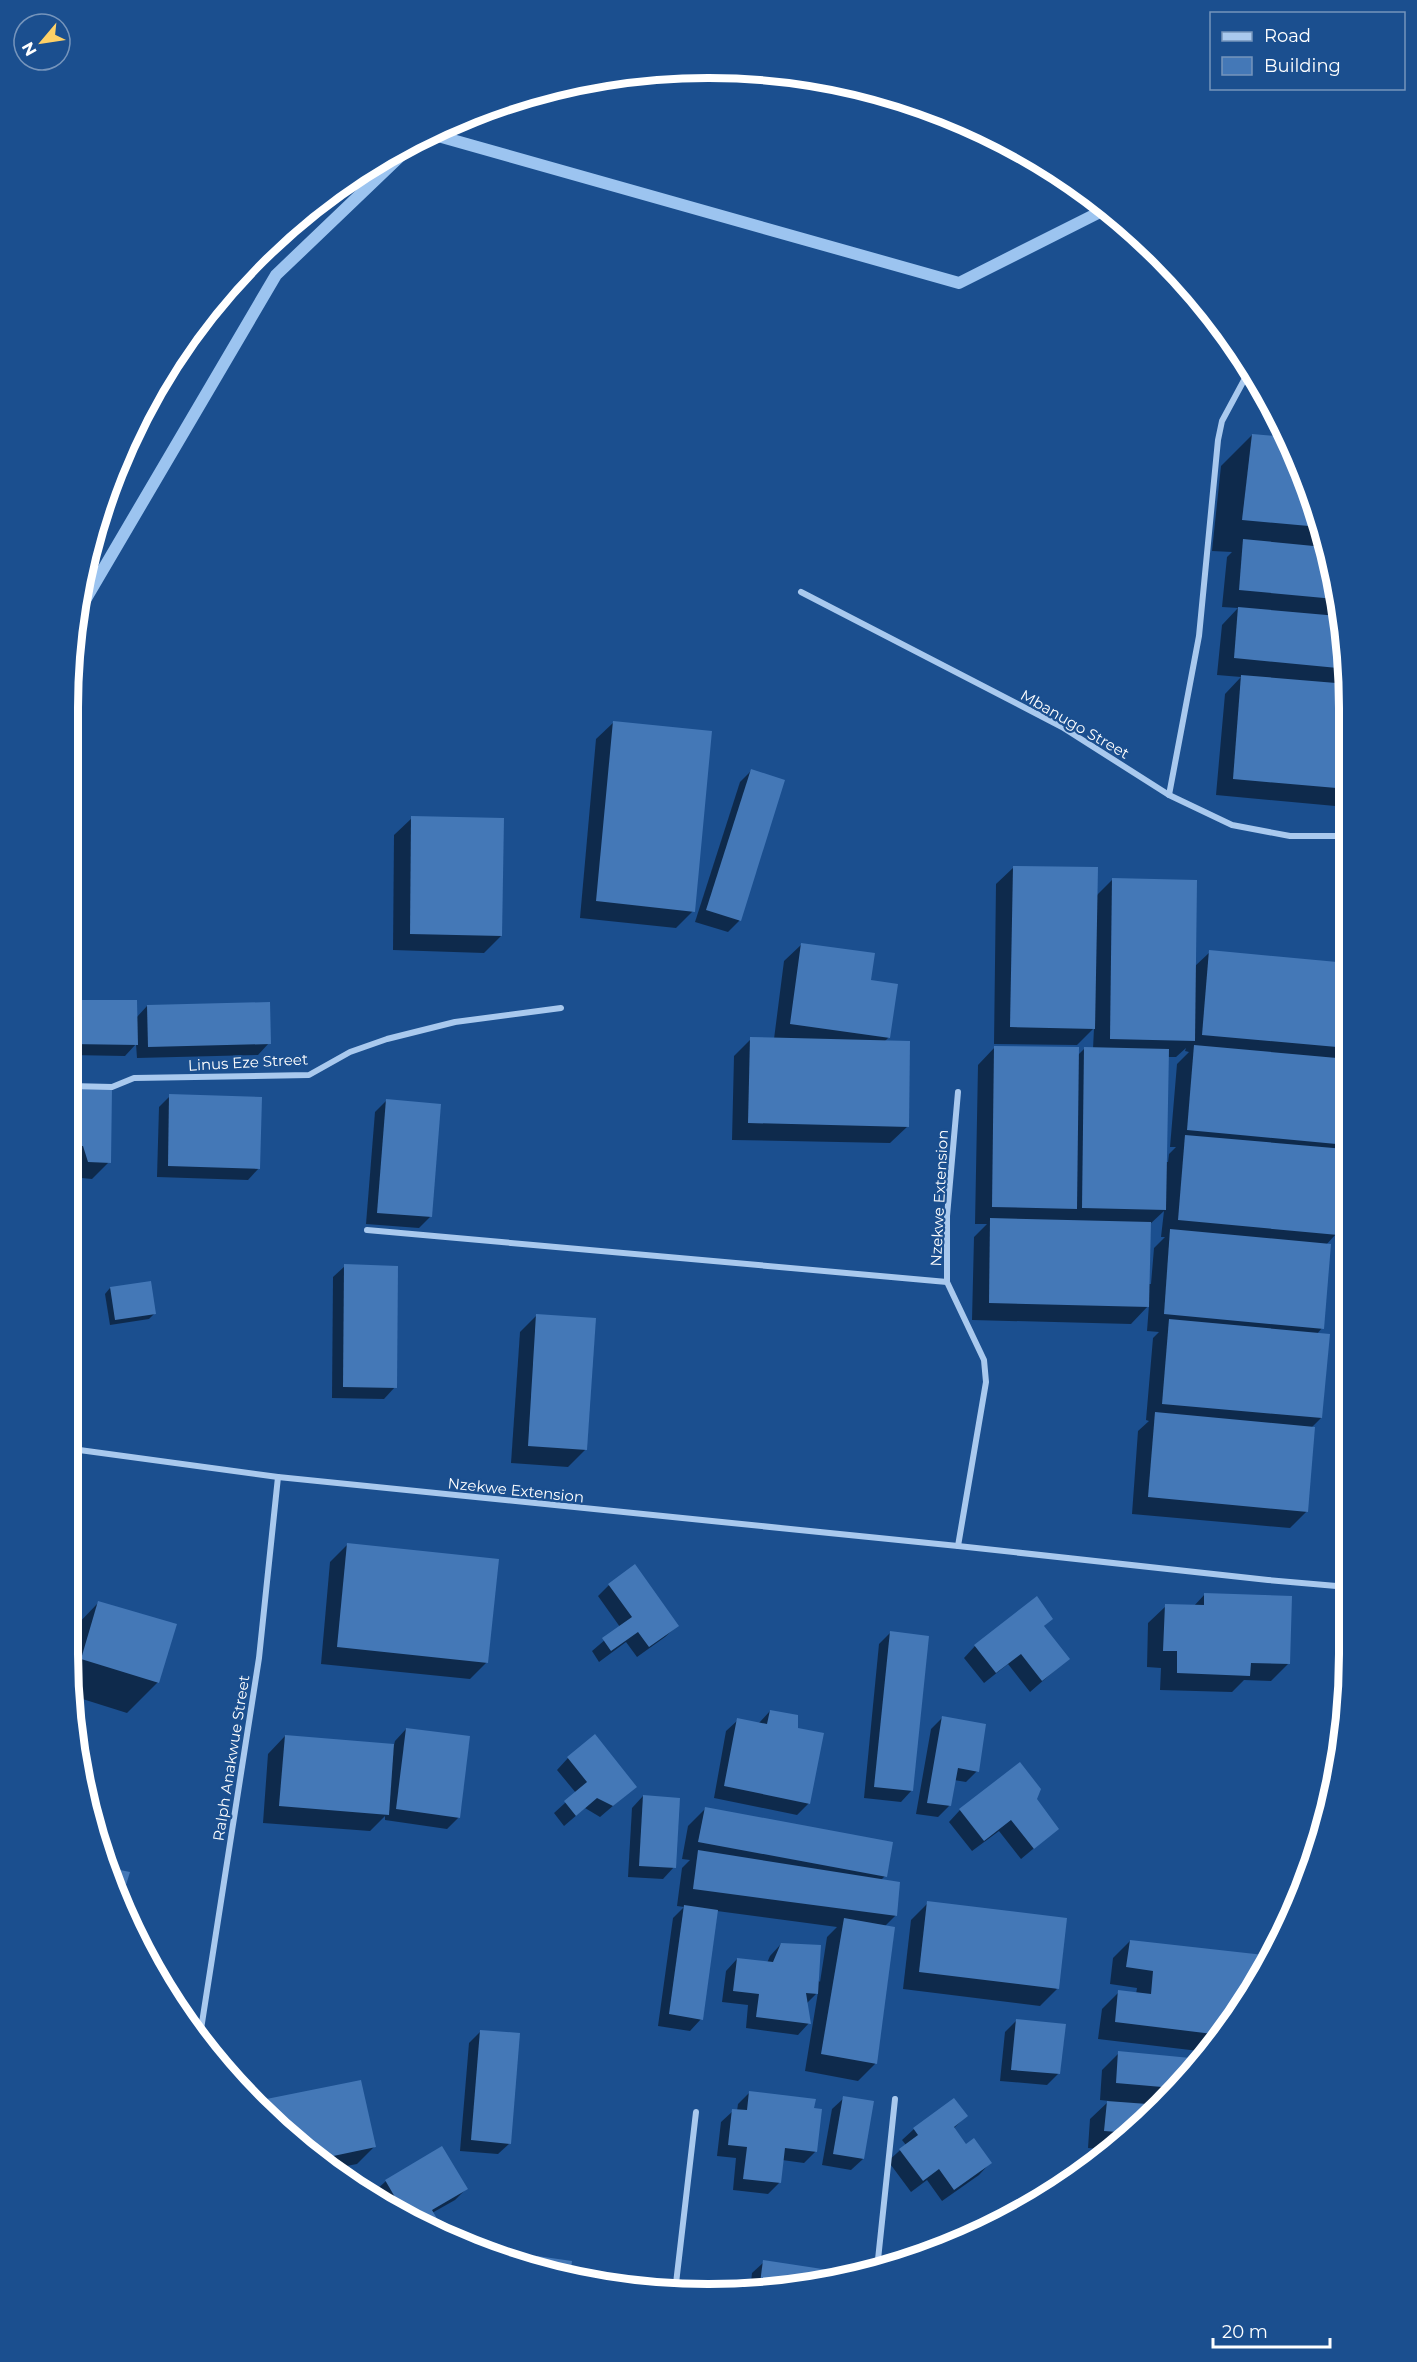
<svg xmlns="http://www.w3.org/2000/svg" width="1417" height="2362" font-family="Montserrat,sans-serif">
  <style>
    .shadow { fill: #0007; fill-rule: evenodd }
    .lines { fill: none; stroke-linecap: round; stroke-linejoin: round }
    .stream { stroke: #9cc4f0; stroke-width: 12 }
    .building { fill: #4478b7 }
    .minor { stroke: #a9c9ee; stroke-width: 6 }
    .labels { text-anchor: middle; dominant-baseline: central; stroke-width: 4.5; stroke-linejoin: round; paint-order: stroke }
    .street-label { font-size: 15px; fill: #fff; stroke: #1b4f8f }
    .rim { fill: none; stroke: #fff; stroke-width: 8 }
  </style>
  <rect width="100%" height="100%" fill="#1b4f8f"/>
  <g class="shadow">
    <polygon points="1252,435 1316,503 1348,666 1348,805 1346,807 1216,795 1225,694 1241,677 1217,675 1222,625 1238,608 1222,607 1227,557 1232,552 1212,551 1221,466"/>
    <polygon points="614,722 693,911 676,928 580,918 596,739"/>
    <polygon points="751,771 783,781 739,921 728,932 695,922 740,782"/>
    <polygon points="412,818 501,936 484,953 393,950 394,835"/>
    <path d="M 1014,867 L 1096,896 L 1113,879 L 1194,967 L 1210,952 L 1348,965 L 1348,1114 L 1345,1144 L 1339,1150 L 1336,1234 L 1326,1245 L 1322,1328 L 1317,1334 L 1321,1418 L 1311,1428 L 1307,1511 L 1290,1528 L 1132,1514 L 1138,1431 L 1149,1421 L 1146,1420 L 1153,1338 L 1159,1332 L 1147,1331 L 1149,1305 L 1131,1324 L 972,1320 L 974,1237 L 987,1224 L 975,1224 L 978,1065 L 995,1047 L 1077,1056 L 1085,1048 L 1093,1049 L 1094,1028 L 1077,1045 L 994,1044 L 996,884 ZM 1186,1048 L 1185,1051 L 1189,1052 L 1177,1064 L 1170,1147 L 1176,1147 L 1169,1154 L 1168,1162 L 1166,1162 L 1167,1057 L 1176,1057 ZM 1164,1211 L 1161,1237 L 1165,1237 L 1154,1248 L 1151,1284 L 1148,1284 L 1149,1225 Z"/>
    <polygon points="802,944 869,981 889,1037 884,1042 908,1126 890,1143 732,1140 734,1056 751,1039 774,1039 784,961"/>
    <polygon points="70,1002 136,1018 147,1006 269,1043 258,1055 137,1058 136,1044 125,1056 70,1055"/>
    <polygon points="71,1087 109,1162 92,1179 71,1177"/>
    <polygon points="170,1096 259,1168 248,1180 157,1177 159,1107"/>
    <polygon points="387,1100 430,1217 419,1228 366,1224 375,1112"/>
    <polygon points="345,1266 395,1387 384,1399 332,1398 333,1277"/>
    <polygon points="110,1288 155,1313 149,1319 110,1325 105,1294"/>
    <polygon points="537,1315 585,1450 568,1467 511,1463 520,1332"/>
    <polygon points="347,1545 487,1662 470,1679 321,1664 330,1562"/>
    <polygon points="609,1585 677,1626 665,1637 637,1657 626,1642 599,1662 592,1651 620,1627 598,1596"/>
    <polygon points="1205,1594 1288,1664 1271,1681 1244,1680 1232,1692 1160,1690 1161,1668 1147,1667 1148,1623 1166,1606 1193,1607"/>
    <polygon points="99,1602 158,1682 127,1713 73,1696 73,1629"/>
    <polygon points="1051,1619 1043,1627 1068,1659 1030,1692 1008,1664 984,1683 964,1658 975,1646"/>
    <polygon points="890,1633 912,1790 901,1802 864,1798 879,1644"/>
    <polygon points="770,1711 809,1803 797,1815 714,1798 726,1731 738,1720 759,1723"/>
    <polygon points="942,1718 977,1771 966,1782 954,1780 949,1806 938,1817 916,1814 931,1729"/>
    <polygon points="406,1729 459,1817 447,1829 385,1820 385,1816 370,1831 263,1823 268,1754 285,1736 394,1745 395,1741"/>
    <polygon points="568,1758 635,1787 600,1817 585,1808 564,1826 554,1813 576,1793 557,1770"/>
    <polygon points="643,1796 674,1867 663,1879 628,1877 632,1808"/>
    <polygon points="1035,1799 1057,1829 1021,1859 999,1831 972,1851 949,1822 960,1810"/>
    <polygon points="705,1809 885,1876 881,1880 896,1915 884,1927 875,2064 858,2081 805,2071 818,1992 806,2004 809,2023 798,2035 746,2028 748,2005 722,2002 726,1971 737,1959 767,1963 770,1956 781,1944 820,1982 827,1937 837,1927 717,1911 701,2019 690,2031 658,2026 673,1918 684,1907 677,1906 682,1868 690,1860 682,1859 688,1826"/>
    <polygon points="928,1903 1057,1989 1040,2006 903,1989 911,1920"/>
    <polygon points="1130,1941 1262,1957 1260,1971 1241,2010 1207,2052 1098,2039 1102,2009 1119,1992 1136,1994 1137,1988 1110,1984 1113,1958"/>
    <polygon points="1017,2020 1059,2073 1047,2085 1000,2081 1005,2032"/>
    <polygon points="481,2031 510,2143 498,2154 460,2151 469,2043"/>
    <polygon points="1119,2053 1200,2060 1162,2107 1113,2150 1088,2148 1090,2119 1109,2101 1100,2100 1102,2070"/>
    <polygon points="360,2082 374,2147 357,2164 331,2169 253,2104"/>
    <polygon points="750,2092 813,2110 816,2151 804,2163 782,2160 779,2183 768,2194 733,2190 736,2158 717,2156 721,2122 733,2111 737,2111 738,2104"/>
    <polygon points="844,2098 863,2159 851,2170 822,2165 832,2109"/>
    <polygon points="966,2116 953,2129 966,2146 990,2163 979,2175 942,2201 927,2180 911,2192 888,2161 906,2145 902,2140 914,2129"/>
    <polygon points="386,2181 466,2189 455,2200 432,2213 440,2230 378,2199 374,2192"/>
    <polygon points="538,2258 570,2262 569,2276 529,2267"/>
    <polygon points="764,2262 841,2274 840,2278 793,2289 750,2292 752,2273"/>
  </g>
  <g class="lines">
    <g class="stream">
      <polyline points="431,134 959,283 1104,210"/>
      <polyline points="81,607 276,275 414,143"/>
    </g>
  </g>
  <g class="building">
    <polygon points="1252,434 1286,437 1316,503 1320,527 1242,520"/>
    <polygon points="1243,539 1324,547 1335,599 1239,590"/>
    <polygon points="1238,607 1338,616 1348,669 1234,658"/>
    <polygon points="1241,675 1348,684 1348,789 1233,779"/>
    <polygon points="613,721 712,731 695,912 596,901"/>
    <polygon points="751,769 785,780 741,921 706,910"/>
    <polygon points="411,816 504,818 502,936 410,934"/>
    <polygon points="1013,866 1098,867 1095,1029 1010,1027"/>
    <polygon points="1112,878 1197,880 1195,1041 1110,1039"/>
    <polygon points="801,943 875,953 871,980 898,984 890,1038 790,1024"/>
    <polygon points="1209,950 1348,963 1348,1048 1202,1035"/>
    <polygon points="70,1000 137,1000 138,1045 70,1044"/>
    <polygon points="270,1002 271,1044 148,1047 147,1005"/>
    <polygon points="750,1037 910,1041 909,1127 748,1123"/>
    <polygon points="1194,1045 1348,1059 1347,1145 1187,1130"/>
    <polygon points="994,1046 1079,1047 1077,1209 992,1207"/>
    <polygon points="1084,1047 1169,1049 1166,1210 1082,1208"/>
    <polygon points="71,1086 112,1087 111,1163 88,1162 83,1146 71,1146"/>
    <polygon points="169,1094 262,1097 260,1169 168,1166"/>
    <polygon points="386,1099 441,1104 432,1217 377,1213"/>
    <polygon points="1185,1135 1345,1149 1338,1235 1178,1220"/>
    <polygon points="990,1218 1151,1222 1149,1307 989,1303"/>
    <polygon points="1170,1229 1331,1244 1324,1329 1164,1314"/>
    <polygon points="344,1264 398,1266 397,1388 343,1387"/>
    <polygon points="151,1281 156,1314 115,1320 110,1287"/>
    <polygon points="536,1314 596,1318 587,1450 528,1446"/>
    <polygon points="1169,1319 1330,1334 1322,1418 1162,1404"/>
    <polygon points="1155,1412 1315,1427 1308,1512 1148,1497"/>
    <polygon points="347,1543 499,1559 488,1663 337,1647"/>
    <polygon points="635,1564 679,1626 649,1647 638,1632 611,1651 602,1638 632,1617 608,1584"/>
    <polygon points="1204,1593 1292,1596 1290,1664 1251,1663 1250,1676 1177,1673 1177,1651 1163,1651 1165,1604 1204,1605"/>
    <polygon points="1037,1596 1053,1619 1044,1626 1070,1659 1042,1681 1021,1654 996,1673 974,1645"/>
    <polygon points="98,1601 177,1624 159,1683 81,1659"/>
    <polygon points="890,1631 929,1636 913,1791 874,1787"/>
    <polygon points="770,1710 798,1715 798,1728 824,1733 810,1804 724,1786 737,1718 767,1724"/>
    <polygon points="942,1716 986,1724 979,1772 958,1768 951,1806 927,1803"/>
    <polygon points="406,1728 470,1736 460,1818 396,1809"/>
    <polygon points="595,1734 637,1787 613,1806 597,1798 576,1816 564,1801 587,1782 567,1757"/>
    <polygon points="285,1735 394,1744 389,1815 279,1806"/>
    <polygon points="1020,1762 1041,1789 1037,1799 1059,1829 1034,1849 1011,1820 984,1841 959,1809"/>
    <polygon points="643,1795 680,1798 676,1868 639,1866"/>
    <polygon points="705,1807 893,1842 887,1877 698,1842"/>
    <polygon points="698,1850 900,1882 897,1916 693,1889"/>
    <polygon points="105,1867 130,1872 120,1904"/>
    <polygon points="927,1901 1067,1918 1059,1989 919,1972"/>
    <polygon points="684,1905 718,1910 703,2020 669,2014"/>
    <polygon points="844,1918 895,1927 877,2064 821,2054"/>
    <polygon points="1130,1940 1264,1955 1262,1967 1241,2010 1221,2035 1115,2022 1118,1990 1151,1994 1153,1971 1126,1967"/>
    <polygon points="781,1943 821,1945 818,1994 806,1993 811,2024 756,2017 759,1994 733,1991 737,1958 773,1962"/>
    <polygon points="1016,2019 1066,2024 1060,2074 1011,2070"/>
    <polygon points="480,2030 520,2033 511,2144 471,2140"/>
    <polygon points="1118,2051 1201,2059 1162,2107 1132,2133 1104,2131 1107,2101 1161,2105 1162,2087 1116,2083"/>
    <polygon points="361,2080 376,2147 319,2159 251,2102"/>
    <polygon points="749,2091 816,2099 814,2108 822,2109 817,2152 785,2148 781,2183 743,2179 747,2147 728,2145 732,2109 747,2110"/>
    <polygon points="843,2096 874,2101 864,2159 833,2154"/>
    <polygon points="954,2098 968,2116 954,2127 966,2144 974,2138 992,2163 954,2190 939,2169 923,2181 899,2149 918,2135 913,2128"/>
    <polygon points="442,2146 468,2189 432,2210 443,2229 441,2230 394,2207 399,2204 385,2180"/>
    <polygon points="537,2256 572,2261 570,2276 535,2268"/>
    <polygon points="763,2260 842,2272 842,2277 793,2289 759,2291"/>
  </g>
  <g class="lines">
    <g class="minor">
      <polyline points="801,592 1062,727 1169,795 1232,825 1290,836 1348,836"/>
      <polyline points="1169,795 1199,636 1218,440 1222,421 1250,369"/>
      <polyline points="71,1086 112,1087 134,1078 309,1075 350,1052 387,1039 455,1022 561,1008"/>
      <polyline points="367,1230 947,1282"/>
      <polyline points="72,1449 278,1477 958,1546 1268,1580 1348,1587"/>
      <polyline points="958,1546 986,1382 984,1360 947,1282 947,1216 958,1092"/>
      <polyline points="199,2042 259,1658 278,1477"/>
      <polyline points="877,2269 895,2099"/>
      <polyline points="675,2292 696,2112"/>
    </g>
  </g>
  <g class="labels">
    <g class="street-label">
      <text transform="translate(1075 724) rotate(30)">Mbanugo Street</text>
      <text transform="translate(248 1062) rotate(-3)">Linus Eze Street</text>
      <text transform="translate(939 1198) rotate(-87)">Nzekwe Extension</text>
      <text transform="translate(516 1490) rotate(6)">Nzekwe Extension</text>
      <text transform="translate(231 1758) rotate(-81)">Ralph Anakwue Street</text>
    </g>
  </g>
  <path d="M0 0H1417V2362H0ZM708 78H709A630 630 0 0 1 1339 708V1654A630 630 0 0 1 709 2284H708A630 630 0 0 1 78 1654V708A630 630 0 0 1 708 78Z" fill="#1b4f8f" fill-rule="evenodd"/>
  <path class="rim" d="M708 78H709A630 630 0 0 1 1339 708V1654A630 630 0 0 1 709 2284H708A630 630 0 0 1 78 1654V708A630 630 0 0 1 708 78Z"/>
  <rect x="1210" y="12" width="195" height="78" fill="#1b4f8f" stroke="#7695bc" stroke-width="1.5"/>
  <rect x="1222" y="32" width="30" height="9" fill="#a9c9ee" stroke="#7695bc" stroke-width="1.5"/>
  <text x="1264" y="42" font-size="18" fill="#ffffff">Road</text>
  <rect x="1222" y="57" width="30" height="18" fill="#4478b7" stroke="#7695bc" stroke-width="1.5"/>
  <text x="1264" y="72" font-size="18" fill="#ffffff">Building</text>
  <g transform="translate(42 42) rotate(241)"><circle r="28" fill="#1b4f8f" stroke="#7695bc" stroke-width="1.5"/>
  <path d="M0-4.5L10 22L0 15L-10 22Z" fill="#ffd166"/>
  <text y="-9" font-size="16" font-weight="bold" text-anchor="middle" fill="#ffffff">N</text>
  </g>
  <path d="M1213 2338v9h117v-9" fill="none" stroke="#ffffff" stroke-width="3"/>
  <text x="1222" y="2338" font-size="18" fill="#ffffff" stroke="#1b4f8f" stroke-width="4.5" paint-order="stroke">20 m</text>
</svg>
